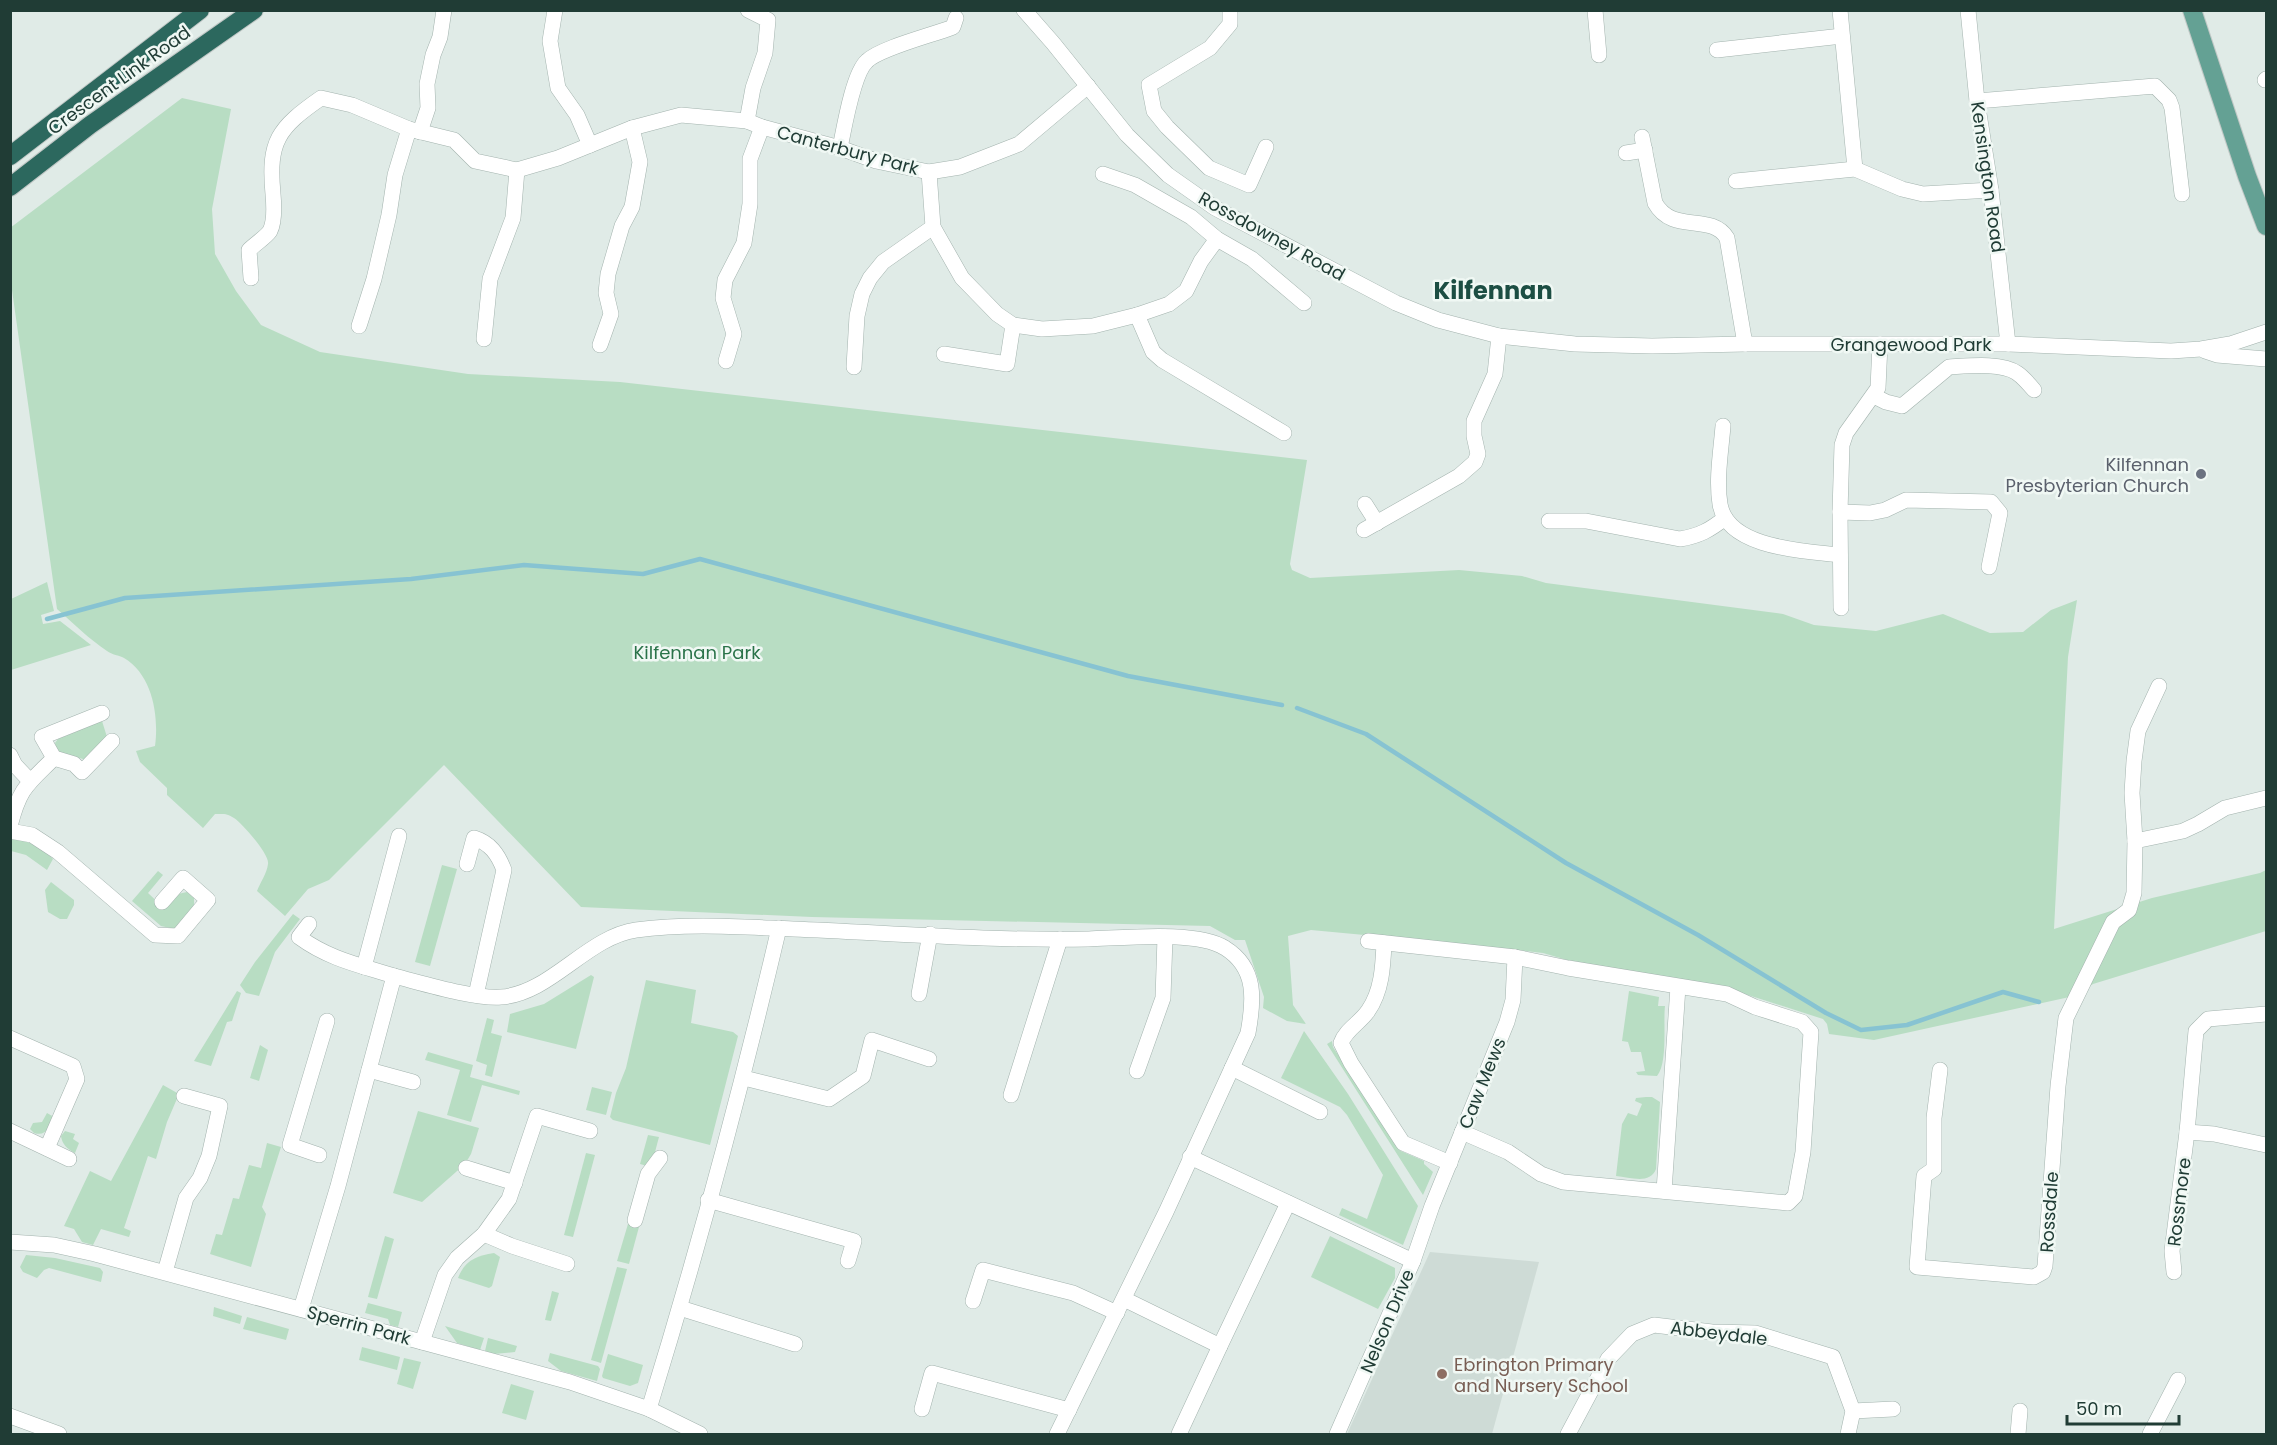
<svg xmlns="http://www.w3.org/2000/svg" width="2277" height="1445" font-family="Poppins,sans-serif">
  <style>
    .built { fill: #cedbd6 }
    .green { fill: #b8ddc3 }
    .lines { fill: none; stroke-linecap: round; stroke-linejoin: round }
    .stream { stroke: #87c3d2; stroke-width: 4.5 }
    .minor-casing { stroke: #a3b3ae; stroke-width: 16 }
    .major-casing { stroke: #c1c8c6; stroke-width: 20 }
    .highway-casing { stroke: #c1c8c6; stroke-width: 20 }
    .minor { stroke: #fff; stroke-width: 15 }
    .major { stroke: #64a194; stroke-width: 18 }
    .highway { stroke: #2c685e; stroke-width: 18 }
    .worship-dot { fill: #6b7280; stroke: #f0f8f4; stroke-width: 2 }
    .education-dot { fill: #8d6e63; stroke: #f0f8f4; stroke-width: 2 }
    .labels { text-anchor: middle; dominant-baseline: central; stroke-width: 5; stroke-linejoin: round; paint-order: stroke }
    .street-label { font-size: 18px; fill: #203c35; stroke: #f0f8f4 }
    .worship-label { font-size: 18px; fill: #5b616d; stroke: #f0f8f4; text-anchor: end }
    .park-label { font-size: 18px; fill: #2a7349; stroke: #f0f8f4 }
    .education-label { font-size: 18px; fill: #785e54; stroke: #f0f8f4; text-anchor: start }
    .district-label { font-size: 24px; font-weight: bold; fill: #1c4e43; stroke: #f0f8f4 }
  </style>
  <rect width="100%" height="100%" fill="#e0ebe7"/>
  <polygon class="built" points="1430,1252 1539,1262 1492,1434 1347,1434"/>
  <g class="green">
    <path d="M 182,98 L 231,109 L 212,209 L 215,254 L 236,291 L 261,325 L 320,352 L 468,374 L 620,382 L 1307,460 L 1290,564 L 1292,570 L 1310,578 L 1459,570 L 1522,576 L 1546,583 L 1783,614 L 1814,625 L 1876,631 L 1943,614 L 1990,633 L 2023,632 L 2051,610 L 2077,600 L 2068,657 L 2054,929 L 2152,898 L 2260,873 L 2266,870 L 2266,931 L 2093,984 L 2074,996 L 1874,1040 L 1829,1034 L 1827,1024 L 1823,1019 L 1723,987 L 1567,960 L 1543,953 L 1482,946 L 1311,930 L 1288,936 L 1293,1005 L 1306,1024 L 1287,1021 L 1263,1008 L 1264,997 L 1245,940 L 1235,940 L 1210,926 L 812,917 L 581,907 L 444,765 L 329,880 L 308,889 L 285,916 L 257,891 C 260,883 267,873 268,864 C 270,855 242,823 234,818 C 227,813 223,814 215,814 L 203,828 L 167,795 L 167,788 L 140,762 L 136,751 L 155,746 C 159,717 153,675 124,658 C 119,655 112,655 107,651 C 89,639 73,623 57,609 L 11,283 L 10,228 Z"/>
    <polygon points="47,582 54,611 41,615 43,624 60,621 91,645 11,670 11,599"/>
    <polygon points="102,721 107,737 86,760 57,751 55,743 58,739"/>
    <path d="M 11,838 C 27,841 42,846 53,859 L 47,870 L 26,855 L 11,851 Z"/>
    <polygon points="442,865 457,869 430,966 415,962"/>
    <polygon points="158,871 163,875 148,893 165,909 178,894 187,892 194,898 194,908 175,929 161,926 132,901"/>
    <polygon points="51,882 74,900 74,905 67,919 60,919 48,912 45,890"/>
    <polygon points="293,914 300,919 275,952 259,996 246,993 240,985 255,962"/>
    <polygon points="591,975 594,977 576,1049 507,1032 510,1014 544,1004"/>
    <polygon points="646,980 696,990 691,1023 733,1032 738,1036 710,1145 613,1120 610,1117 616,1093 626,1068"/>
    <polygon points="237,991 241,993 232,1021 227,1022 211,1066 194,1061"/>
    <path d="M 1629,991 L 1659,997 L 1658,1006 L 1665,1006 C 1663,1024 1668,1063 1657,1076 L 1638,1075 L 1636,1072 L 1645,1071 L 1641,1052 L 1631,1052 L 1628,1042 L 1622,1041 Z"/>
    <polygon points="487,1018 494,1020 491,1033 502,1036 492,1077 485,1075 487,1065 476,1061"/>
    <polygon points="1304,1031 1348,1094 1418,1206 1403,1245 1339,1215 1342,1208 1367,1219 1383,1175 1347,1115 1340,1107 1281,1078"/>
    <polygon points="1332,1041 1333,1047 1396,1145 1401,1151 1424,1161 1424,1164 1433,1172 1423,1195 1327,1044"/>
    <polygon points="260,1045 268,1050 259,1081 250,1078"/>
    <polygon points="428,1052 473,1065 470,1077 520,1091 519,1095 482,1085 471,1122 447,1115 460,1070 425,1060"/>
    <polygon points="163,1085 179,1094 167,1122 156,1159 148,1156 124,1228 131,1231 129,1237 101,1229 93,1245 82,1242 74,1229 64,1226 90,1171 111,1181"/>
    <polygon points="592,1087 612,1092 606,1115 586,1110"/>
    <path d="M 1646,1097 L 1652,1097 L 1660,1102 L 1656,1169 C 1650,1185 1630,1177 1616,1176 L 1622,1124 L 1628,1113 L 1637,1116 L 1642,1104 L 1635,1101 L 1636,1098 Z"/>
    <polygon points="418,1111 479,1128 471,1154 465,1164 422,1202 393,1193"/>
    <path d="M 47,1113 L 54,1117 C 49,1126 47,1137 34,1133 L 30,1129 L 33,1123 L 42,1122 Z"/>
    <path d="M 65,1131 L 75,1134 L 73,1139 L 79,1143 L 75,1153 C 67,1149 62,1144 61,1136 Z"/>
    <polygon points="648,1135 659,1137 651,1167 640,1164"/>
    <polygon points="267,1143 281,1147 262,1207 266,1214 251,1267 210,1254 216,1234 222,1235 233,1198 239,1199 249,1165 261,1168"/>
    <polygon points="586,1153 595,1155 573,1237 564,1235"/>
    <polygon points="628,1224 639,1227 629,1264 617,1261"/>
    <polygon points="385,1236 394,1239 377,1299 368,1297"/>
    <polygon points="1330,1236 1395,1268 1395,1278 1378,1309 1311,1277"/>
    <path d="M 494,1253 L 500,1257 L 492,1286 L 489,1288 L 458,1278 C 465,1260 476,1256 494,1253 Z"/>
    <polygon points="26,1255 55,1258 100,1268 103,1272 101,1282 49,1268 44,1270 37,1278 23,1272 20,1267"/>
    <polygon points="617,1267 627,1269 601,1363 591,1360"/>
    <polygon points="552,1291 559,1293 551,1321 545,1320"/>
    <polygon points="368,1303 402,1312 398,1327 390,1325 388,1319 365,1313"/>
    <polygon points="214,1307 242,1316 240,1324 213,1316"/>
    <polygon points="247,1317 289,1329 286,1340 243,1329"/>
    <polygon points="445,1326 484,1338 480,1350 457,1343"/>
    <polygon points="488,1338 517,1346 515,1352 494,1354 485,1351"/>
    <polygon points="362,1347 400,1357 397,1370 359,1360"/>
    <polygon points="550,1353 598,1366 600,1369 597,1381 561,1371 548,1361"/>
    <polygon points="608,1354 643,1365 638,1383 630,1386 603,1378 602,1376"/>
    <polygon points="404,1358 421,1362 413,1389 397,1384"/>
    <polygon points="511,1384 534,1391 526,1420 502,1413"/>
  </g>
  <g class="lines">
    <g class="stream">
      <polyline points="47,619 125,598 411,579 524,565 643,574 700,559 1128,676 1282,705"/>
      <polyline points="1297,708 1366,734 1566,863 1698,935 1826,1013 1861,1030 1907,1025 2003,992 2039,1002"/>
    </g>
    <defs>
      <g id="minor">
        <polyline points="555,10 550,41 558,88 577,115 590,145"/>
        <polyline points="1024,10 1053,43 1127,135 1168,175 1215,208 1396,303 1438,320 1499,336 1575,344 1652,346 1745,344 2008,344 2171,351 2201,349 2230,344 2266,332"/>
        <polyline points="1230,10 1230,24 1210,48 1149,85 1154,111 1167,127 1209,168 1249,185 1266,147"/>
        <polyline points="1595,10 1599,55"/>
        <polyline points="1840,10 1855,169"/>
        <polyline points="1968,10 1977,101 1991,190 2008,344"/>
        <polyline points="1717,50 1842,36"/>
        <polyline points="2265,80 2266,79"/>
        <polyline points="1977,101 2155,86 2169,100 2172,108 2182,194"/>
        <polyline points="747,121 753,88 765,53 768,20 748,10"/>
        <polyline points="420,132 428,108 427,84 433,55 440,37 444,10"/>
        <path d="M 1642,137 L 1655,203 C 1673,235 1711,212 1727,238 L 1745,344"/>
        <path d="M 840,148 C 844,129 853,73 867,61 C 880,48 933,35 953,27 L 956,18"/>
        <polyline points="1626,153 1645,150"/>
        <polyline points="929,172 933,227 962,278 997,314 1013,325 1042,329 1093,326 1137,315 1169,304 1186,291 1201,261 1217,239"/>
        <polyline points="1103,174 1135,185 1191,217 1217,239 1252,259 1304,303"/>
        <polyline points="1736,181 1855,169 1902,189 1923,194 1991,190"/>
        <path d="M 251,278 L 249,250 C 255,244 266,237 270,231 C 275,221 274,205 273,194 C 268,141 278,128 321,98 L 352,105 L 409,129 L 454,140 L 475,161 L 517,170 L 558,158 L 632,128 L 681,115 L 747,121 L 762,127 L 840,148 L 876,161 L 929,172 L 960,167 L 1019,144 L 1088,86"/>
        <polyline points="1137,315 1153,352 1162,360 1284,433"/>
        <polyline points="359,326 374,279 389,215 395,175 409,129"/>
        <polyline points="484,339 490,279 513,218 517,170"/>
        <polyline points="600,345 611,314 606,293 608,274 622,226 632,207 640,162 632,128"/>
        <polyline points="2205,351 2217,355 2266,359"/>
        <polyline points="944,354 1007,364 1013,325"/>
        <polyline points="726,361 734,334 723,298 725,280 744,243 750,204 750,159 762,127"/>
        <polyline points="854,367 857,316 862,294 870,278 883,262 933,227"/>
        <path d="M 1874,396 L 1886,402 L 1902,406 L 1949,367 C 1967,366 2002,362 2017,373 C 2023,377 2029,384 2034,390"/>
        <path d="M 1723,426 C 1721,451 1716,479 1720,504 C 1727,549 1807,551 1840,555"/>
        <polyline points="1365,504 1377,523"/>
        <polyline points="1840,512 1870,513 1885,510 1906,500 1991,502 2000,513 1989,567"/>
        <path d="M 1549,521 L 1586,521 L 1680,539 C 1699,536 1710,530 1725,518"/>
        <polyline points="1364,530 1459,476 1475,462 1478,454 1474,436 1474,421 1495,374 1499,336"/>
        <polyline points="1841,608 1840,512 1842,445 1846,433 1878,388 1880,344"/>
        <polyline points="102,713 42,737 54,758 74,764 82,772 112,741"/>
        <polyline points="10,755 15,765 30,781"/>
        <path d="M 10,826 C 20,787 27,785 54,758"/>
        <polyline points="10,831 32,835 58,852 155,935 178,936 208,900 183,878 162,902"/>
        <polyline points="2135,841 2183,831 2198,824 2225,808 2266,798"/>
        <path d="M 467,864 L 474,838 C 490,843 498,854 504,870 L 476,995"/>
        <path d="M 309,924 L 299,937 C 329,959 359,965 394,976"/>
        <polyline points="1368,941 1515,957 1568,968 1727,994 1755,1007 1802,1022 1811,1032 1803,1152 1795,1196 1788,1203 1563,1182 1541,1174 1508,1152 1462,1132"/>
        <path d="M 1384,943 C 1383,966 1382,991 1368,1011 C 1360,1023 1346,1029 1341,1043 L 1351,1063 L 1403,1143 L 1450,1163"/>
        <polyline points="364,967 399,836"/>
        <polyline points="919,994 930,934"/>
        <polyline points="10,1038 73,1066 77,1079 47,1148"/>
        <polyline points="1232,1068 1320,1112"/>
        <polyline points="369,1070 413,1082"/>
        <polyline points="1940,1070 1934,1118 1934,1169 1924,1176 1917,1267 2034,1277 2043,1272 2045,1266 2058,1086 2066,1018 2113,922 2129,910 2134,893 2135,841 2132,793 2134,761 2138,731 2159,686"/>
        <polyline points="1137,1071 1163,998 1165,937"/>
        <polyline points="744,1078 829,1099 863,1076 872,1040 929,1059"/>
        <polyline points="1011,1095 1060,939"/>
        <polyline points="10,1131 69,1159"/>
        <polyline points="2187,1132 2214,1134 2266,1145"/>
        <polyline points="319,1155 290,1145 327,1021"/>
        <polyline points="1190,1157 1413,1261"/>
        <polyline points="466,1168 515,1183"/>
        <polyline points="1664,1191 1678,987"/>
        <polyline points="708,1200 854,1241 848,1261"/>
        <polyline points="635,1220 648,1174 660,1158"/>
        <polyline points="484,1234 512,1246 567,1264"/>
        <polyline points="10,1242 54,1245 95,1254 570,1382 649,1409 700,1434"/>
        <polyline points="165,1272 186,1198 200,1178 209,1156 220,1106 184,1096"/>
        <polyline points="2174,1272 2172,1251 2187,1132 2196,1031 2208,1019 2266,1014"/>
        <polyline points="1124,1299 1220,1346 1288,1203"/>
        <polyline points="973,1301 983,1270 1073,1293 1117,1313"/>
        <polyline points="680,1308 795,1344"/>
        <path d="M 301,1309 L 338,1186 L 394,976 C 422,983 474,999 501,997 C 550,994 587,937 636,930 C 688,923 742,927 793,929 C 891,933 991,941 1089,939 C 1122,938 1198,930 1225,948 C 1257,968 1254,1000 1248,1033 L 1166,1212 L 1057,1434"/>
        <polyline points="422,1342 445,1275 457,1258 484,1234 509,1199 537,1116 590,1131"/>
        <path d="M 649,1409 C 698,1250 741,1090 779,928"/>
        <polyline points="922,1409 932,1373 1069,1410"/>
        <polyline points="1853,1411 1893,1409"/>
        <polyline points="10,1416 59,1434"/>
        <polyline points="1179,1434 1220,1346"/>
        <polyline points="1337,1434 1413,1261 1432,1206 1507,1022 1513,1000 1515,957"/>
        <polyline points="1568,1434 1608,1359 1632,1334 1654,1325 1712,1332 1755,1333 1833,1357 1853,1411 1848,1434"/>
        <polyline points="2018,1434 2020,1411"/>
        <polyline points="2150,1434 2178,1380"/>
      </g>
      <polyline id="major" points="2192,10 2247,176 2266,226"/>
      <g id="highway">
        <polyline points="10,156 200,10"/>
        <polyline points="10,187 90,125 254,10"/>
      </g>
    </defs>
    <use href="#minor" class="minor-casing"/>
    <use href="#major" class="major-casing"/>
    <use href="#highway" class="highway-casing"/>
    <use href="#minor" class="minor"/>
    <use href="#major" class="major"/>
    <use href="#highway" class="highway"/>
  </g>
  <circle class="worship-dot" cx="2201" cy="474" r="6"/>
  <circle class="education-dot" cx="1442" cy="1374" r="6"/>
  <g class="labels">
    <g class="street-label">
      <text transform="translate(119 80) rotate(-36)">Crescent Link Road</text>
      <text transform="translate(848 150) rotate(15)">Canterbury Park</text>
      <text transform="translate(1988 177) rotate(82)">Kensington Road</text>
      <text transform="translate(1272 236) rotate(29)">Rossdowney Road</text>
      <text x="1911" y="344">Grangewood Park</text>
      <text transform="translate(1482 1083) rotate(-68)">Caw Mews</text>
      <text transform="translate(2179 1202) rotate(-83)">Rossmore</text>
      <text transform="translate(2049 1212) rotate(-86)">Rossdale</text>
      <text transform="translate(1387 1321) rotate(-67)">Nelson Drive</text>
      <text transform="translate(359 1325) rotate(15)">Sperrin Park</text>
      <text transform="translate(1719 1333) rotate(7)">Abbeydale</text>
    </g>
    <g class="worship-label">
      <text x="2189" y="464">Kilfennan<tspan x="2189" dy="21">Presbyterian Church</tspan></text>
    </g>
    <g class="park-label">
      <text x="697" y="652">Kilfennan Park</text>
    </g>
    <g class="education-label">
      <text x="1454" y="1364">Ebrington Primary<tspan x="1454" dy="21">and Nursery School</tspan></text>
    </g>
    <g class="district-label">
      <text x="1493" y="290">Kilfennan</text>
    </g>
  </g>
  <rect width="2277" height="1445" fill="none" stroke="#203c35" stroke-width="24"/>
  <path d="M2067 1415v9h112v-9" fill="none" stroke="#203c35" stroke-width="3"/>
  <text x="2076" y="1415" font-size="18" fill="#203c35" stroke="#f0f8f4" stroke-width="4.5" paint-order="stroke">50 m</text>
</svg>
